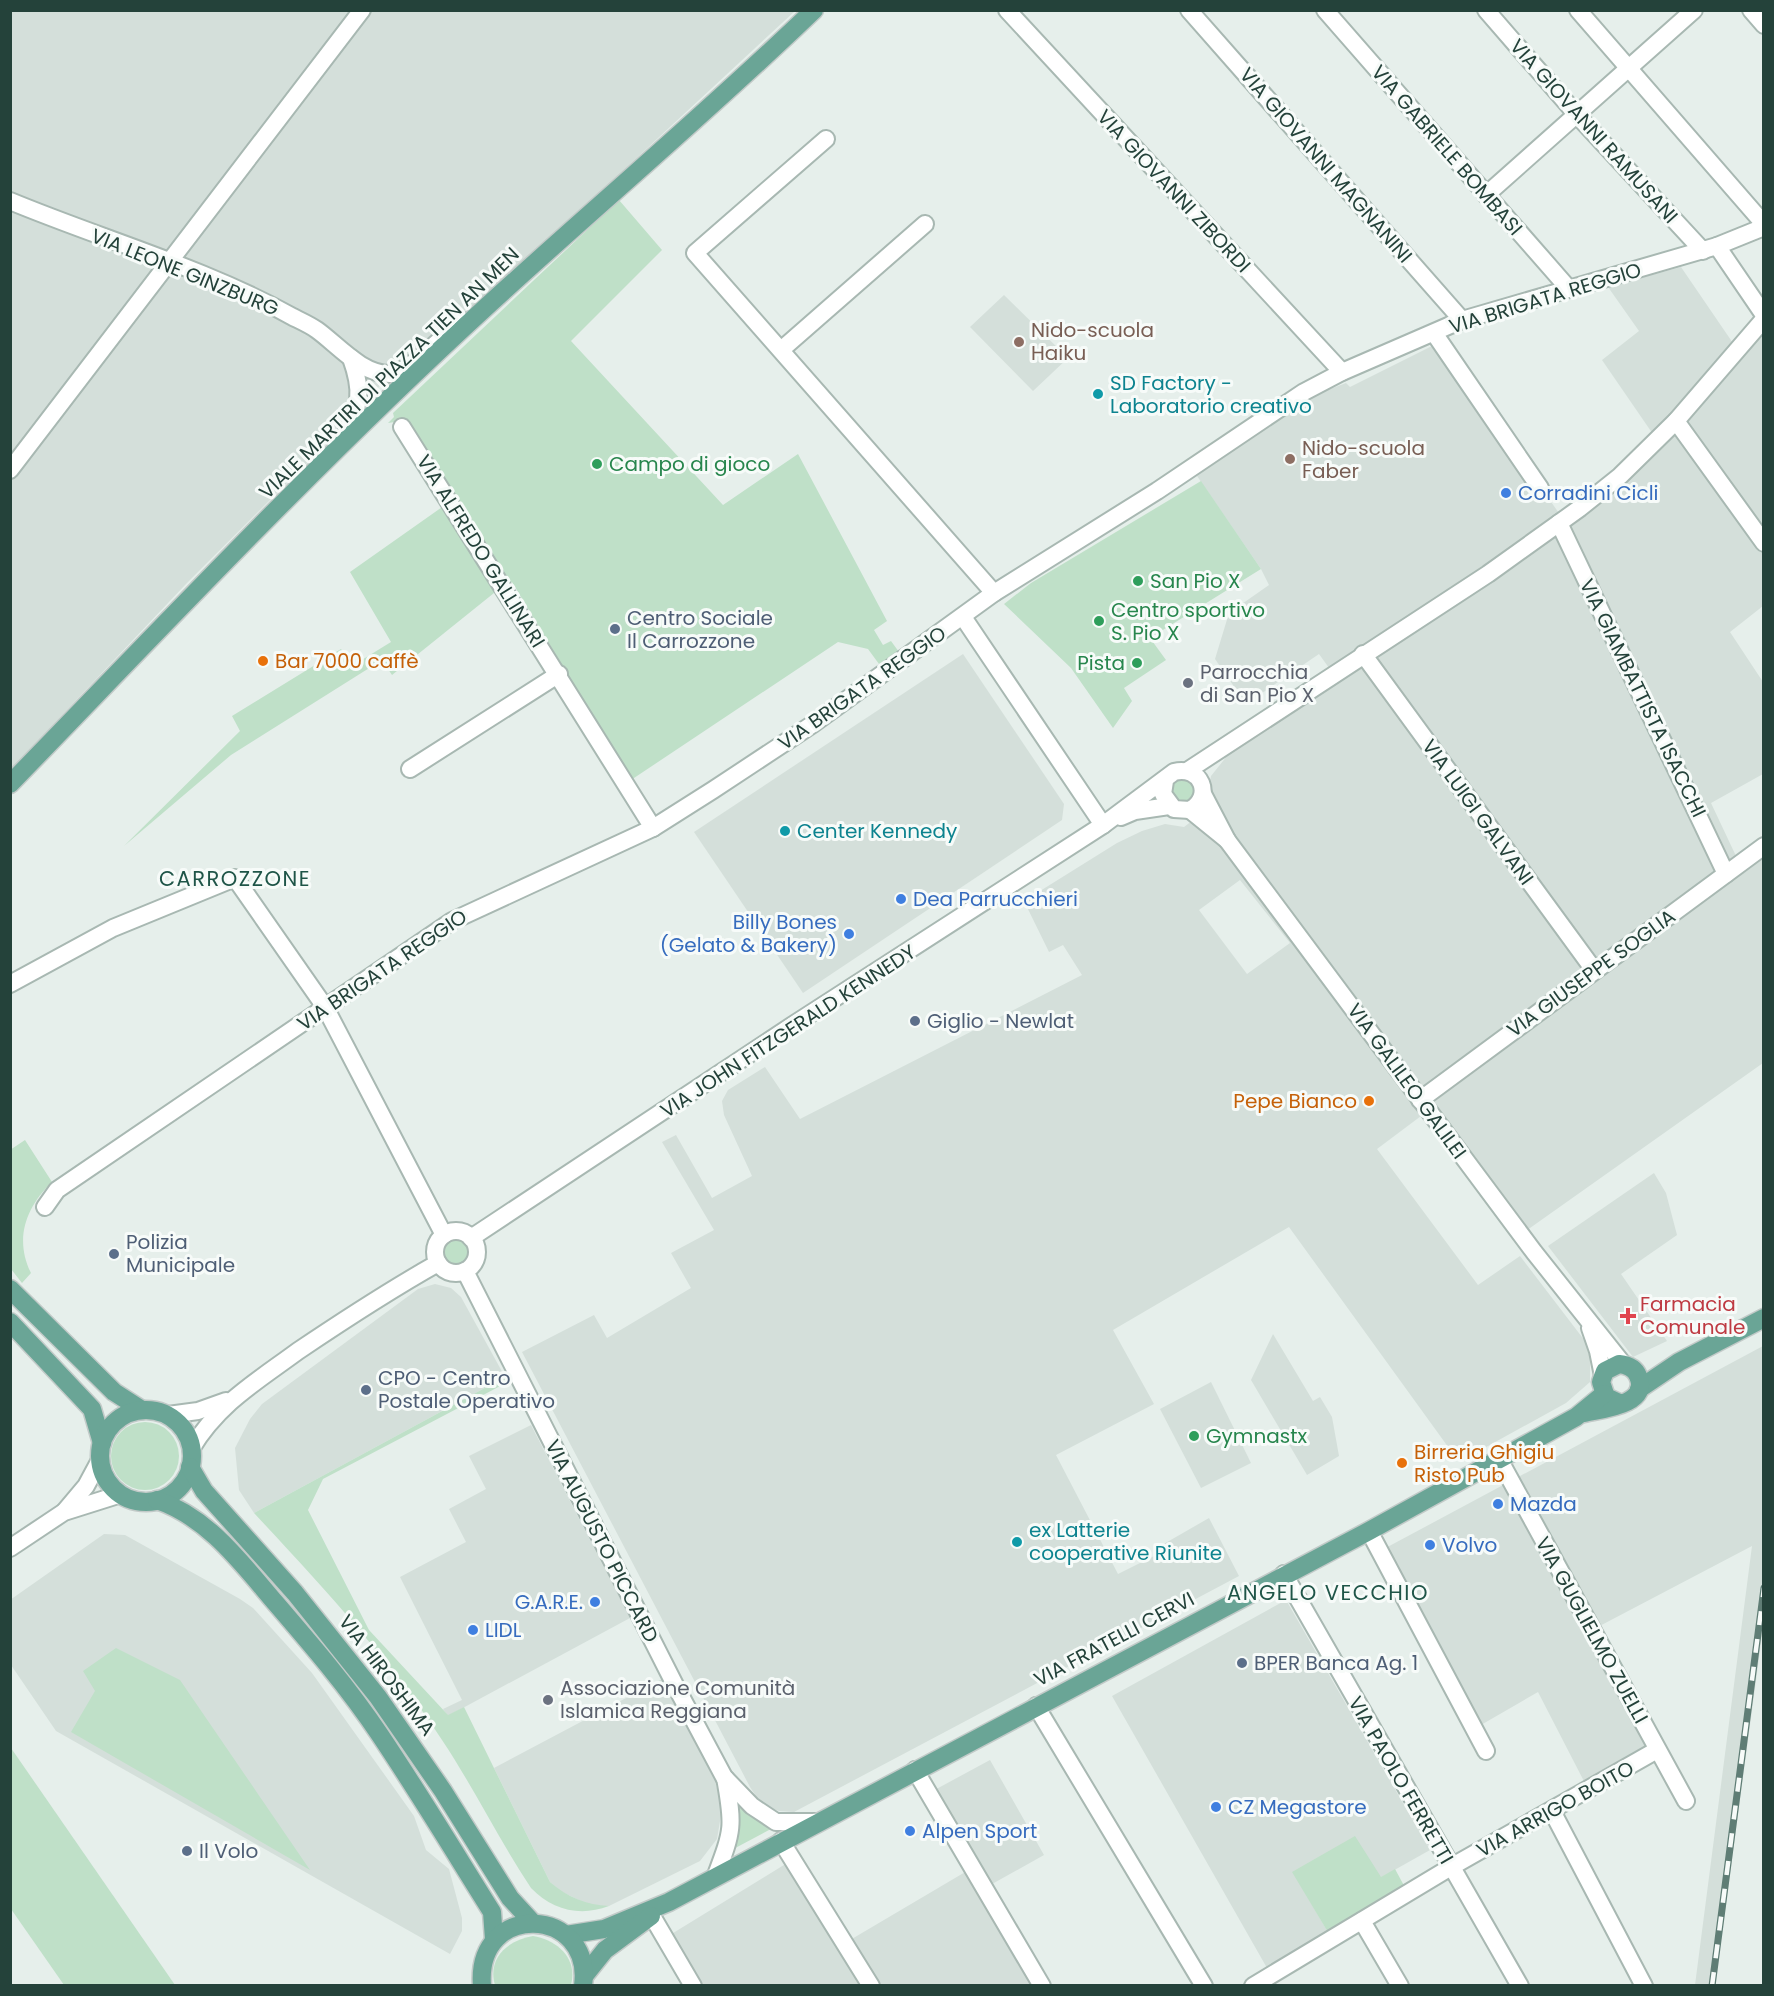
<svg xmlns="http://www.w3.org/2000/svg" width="1774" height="1996" font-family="Poppins,sans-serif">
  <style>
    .built { fill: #d4dfda; fill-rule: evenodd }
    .green { fill: #bfe0c8 }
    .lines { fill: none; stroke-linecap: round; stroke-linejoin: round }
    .minor-casing { stroke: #a8b8b2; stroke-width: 20 }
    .major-casing { stroke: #c2cac8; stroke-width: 21 }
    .minor { stroke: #fff; stroke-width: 16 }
    .major { stroke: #6aa596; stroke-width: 18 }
    .rail-casing { stroke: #5f7d75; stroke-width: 7 }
    .rail { stroke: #f7fbf9; stroke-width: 4.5; stroke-dasharray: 14; stroke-linecap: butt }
    .education-dot { fill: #8d6e63; stroke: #f7fbf9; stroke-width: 2 }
    .culture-dot { fill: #0f9aa8; stroke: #f7fbf9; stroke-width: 2 }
    .leisure-dot { fill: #2e9e5b; stroke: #f7fbf9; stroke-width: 2 }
    .shop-dot { fill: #3f7fe0; stroke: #f7fbf9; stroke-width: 2 }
    .service-dot { fill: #5c6f8a; stroke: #f7fbf9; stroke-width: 2 }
    .food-dot { fill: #e8710a; stroke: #f7fbf9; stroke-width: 2 }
    .worship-dot { fill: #6b7280; stroke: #f7fbf9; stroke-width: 2 }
    .health-dot { fill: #e0444e; stroke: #f7fbf9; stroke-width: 2 }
    .labels { text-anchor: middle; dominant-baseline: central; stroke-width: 6; stroke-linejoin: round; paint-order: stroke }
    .street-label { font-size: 20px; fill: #24423a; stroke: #f7fbf9 }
    .education-label { font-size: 20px; fill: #785e54; stroke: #f7fbf9; text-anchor: start }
    .culture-label { font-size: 20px; fill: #0d838f; stroke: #f7fbf9; text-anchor: start }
    .leisure-label { font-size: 20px; fill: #27864d; stroke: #f7fbf9; text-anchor: start }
    .shop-label { font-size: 20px; fill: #366cbe; stroke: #f7fbf9; text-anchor: start }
    .service-label { font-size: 20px; fill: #4e5e75; stroke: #f7fbf9; text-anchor: start }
    .food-label { font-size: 20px; fill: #c56008; stroke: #f7fbf9; text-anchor: start }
    .worship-label { font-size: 20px; fill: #5b616d; stroke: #f7fbf9; text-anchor: start }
    .health-label { font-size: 20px; fill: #be3a42; stroke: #f7fbf9; text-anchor: start }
    .neighbourhood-label { font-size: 21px; letter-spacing: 1.5px; fill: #1f5548; stroke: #f7fbf9 }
  </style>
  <rect width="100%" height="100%" fill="#e6efeb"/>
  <g class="built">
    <polygon points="11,11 795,11 490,294 436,330 405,359 321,449 186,584 11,769"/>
    <path d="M 1681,267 L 1737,349 L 1763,319 L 1763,606 L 1730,632 L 1763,682 L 1763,774 L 1711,803 L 1744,873 L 1763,859 L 1763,1063 L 1513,1240 L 1421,1116 L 1377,1149 L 1478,1285 L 1520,1256 L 1585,1341 L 1590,1355 L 1590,1382 L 1566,1403 L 1459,1462 L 1289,1227 L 1113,1330 L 1154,1404 L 1056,1455 L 1118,1574 L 1164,1551 L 1162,1545 L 1209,1518 L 1239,1576 L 794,1812 L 779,1811 L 768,1807 L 758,1799 L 750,1787 L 522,1352 L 594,1315 L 607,1338 L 691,1288 L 671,1253 L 714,1230 L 662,1142 L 676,1135 L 712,1198 L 752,1176 L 724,1115 L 722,1101 L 728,1090 L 765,1067 L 800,1119 L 1082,975 L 1063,945 L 1049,952 L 1024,901 L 1117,843 L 1142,831 L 1165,824 L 1184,827 L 1217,802 L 1209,787 L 1211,776 L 1231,751 L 1337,679 L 1319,654 L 1246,704 L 1215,659 L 1229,613 L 1269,585 L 1261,569 L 1197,476 L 1261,427 L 1307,398 L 1346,383 L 1350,387 L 1440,342 L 1563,519 L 1657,440 L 1602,360 L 1639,331 L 1608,287 ZM 1240,880 L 1290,943 L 1247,974 L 1199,910 Z"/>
    <polygon points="1004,295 1068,358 1033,391 970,327"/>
    <polygon points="963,654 1064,804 1062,820 803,993 694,832"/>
    <polygon points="1654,1173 1666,1193 1677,1235 1621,1274 1667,1341 1633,1357 1548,1246"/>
    <polygon points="435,1284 451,1288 461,1297 505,1377 254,1513 239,1490 235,1448 250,1419 262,1404 418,1289"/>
    <polygon points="1273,1334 1313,1401 1320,1397 1332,1417 1339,1456 1307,1475 1251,1380"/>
    <polygon points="1763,1346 1763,1629 1715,1985 1695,1985 1752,1546 1592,1630 1657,1750 1589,1791 1538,1692 1474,1729 1380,1551"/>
    <polygon points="1211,1382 1251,1463 1201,1488 1160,1409"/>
    <polygon points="531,1425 630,1618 448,1716 443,1709 462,1700 400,1577 466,1542 449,1509 486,1489 469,1456"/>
    <polygon points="104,1534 125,1535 240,1599 253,1608 312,1673 414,1816 426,1850 449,1869 462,1918 462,1931 450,1954 56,1731 11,1665 10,1600"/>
    <polygon points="1286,1600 1430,1850 1382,1877 1293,1872 1332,1939 1271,1975 1112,1696"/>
    <polygon points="662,1679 715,1780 722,1809 717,1839 700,1861 609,1906 591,1906 560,1891 550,1882 494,1768"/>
    <polygon points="990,1760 1044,1855 985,1888 1043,1985 693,1985 665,1938 792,1860 845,1943 972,1868 929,1793"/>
  </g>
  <g class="green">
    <polygon points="619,200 662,250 571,341 723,505 798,454 887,621 874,630 883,645 891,641 899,652 879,664 868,649 838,642 631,780 512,582 494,593 392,675 382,660 231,755 124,846 240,731 232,716 341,649 352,666 391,642 350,572 445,505 399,436 395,422 388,423 394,417 393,413"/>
    <polygon points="1201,481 1261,569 1150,638 1166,660 1124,688 1132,701 1113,728 1071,668 1004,604 1031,583"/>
    <circle cx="1183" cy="791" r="12"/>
    <path d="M 25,1140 L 52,1182 C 26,1207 14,1239 31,1273 L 22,1283 L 11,1269 L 10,1150 Z"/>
    <circle cx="456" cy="1252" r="14"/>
    <path d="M 505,1377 L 506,1383 L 323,1479 L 308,1510 L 369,1630 L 448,1715 L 464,1707 L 550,1882 C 567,1897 587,1905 609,1906 C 580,1917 552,1910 531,1888 C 499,1840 474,1788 442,1740 C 388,1657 321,1585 254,1513 Z"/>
    <circle cx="145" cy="1456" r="34"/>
    <polygon points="116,1648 180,1680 310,1870 71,1732 95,1691 83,1671"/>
    <polygon points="10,1748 11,1748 175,1985 64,1985 11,1909"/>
    <polygon points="724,1777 784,1822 724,1854"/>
    <polygon points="1355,1836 1381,1877 1395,1869 1408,1893 1332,1939 1292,1872"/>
    <path d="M 533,1936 C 557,1940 578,1958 571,1985 L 495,1985 C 487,1958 508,1940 533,1936 Z"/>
  </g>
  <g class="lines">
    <defs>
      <g id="minor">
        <polyline points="1007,10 1342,372"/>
        <polyline points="1189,10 1462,320"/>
        <polyline points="1325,10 1569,289"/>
        <polyline points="1486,10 1577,115 1703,251"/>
        <polyline points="1578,10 1764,224"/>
        <polyline points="1751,10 1764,25"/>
        <polyline points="826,139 695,253 994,593"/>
        <polyline points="1486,195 1694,10"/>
        <path d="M 10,201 C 104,240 205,268 293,317 C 301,321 310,325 317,330 C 338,345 362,375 391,374 C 411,372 444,333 463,321"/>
        <polyline points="1717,246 1764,227"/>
        <polyline points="1434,333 1540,488"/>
        <polyline points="781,350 925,224"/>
        <polyline points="1676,421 1764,543"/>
        <polyline points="402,427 653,828"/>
        <path d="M 342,442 C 358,406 365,397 351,358"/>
        <polyline points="10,470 362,10"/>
        <polyline points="1559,523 1726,874"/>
        <polyline points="963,617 1103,825"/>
        <polyline points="1363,654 1594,970"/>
        <polyline points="410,769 559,674"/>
        <polyline points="1187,771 1488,574 1580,508 1620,476 1676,421 1764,319"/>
        <polyline points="1190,810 1227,840 1203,794"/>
        <polyline points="1121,817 1135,811 1169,806"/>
        <polyline points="1227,840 1534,1252 1623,1364"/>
        <polyline points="10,984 113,928 235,878 325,1007 444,1235"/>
        <polyline points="1420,1100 1764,846"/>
        <polyline points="45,1207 57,1190 452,921 653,828 713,790 813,724 994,593 1157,491 1304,392 1342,372 1462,320 1717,246 1764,315"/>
        <circle cx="456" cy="1252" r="21"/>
        <path d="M 471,1238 L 796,1023 L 1103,825 L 1174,772 C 1201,765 1214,796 1190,810 L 1174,809 L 1163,794 L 1165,781"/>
        <polyline points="465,1271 675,1685 724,1777 752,1806 776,1822 817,1822"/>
        <polyline points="1590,1328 1598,1351 1603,1376"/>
        <polyline points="168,1415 198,1411 226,1401"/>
        <path d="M 191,1449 C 219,1403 256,1382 298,1351 C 344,1320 390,1290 438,1263"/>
        <polyline points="1499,1459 1686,1801"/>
        <polyline points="65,1511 86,1486 100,1460"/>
        <polyline points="1369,1531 1486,1751"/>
        <polyline points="10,1548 64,1512 121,1494"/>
        <polyline points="1284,1574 1520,1986"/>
        <polyline points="1036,1706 1204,1986"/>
        <polyline points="915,1770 1042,1986"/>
        <polyline points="1552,1811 1644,1986"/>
        <polyline points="781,1841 871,1986"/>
        <path d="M 716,1875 C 733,1830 734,1826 725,1778"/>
        <polyline points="652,1916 693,1986"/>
        <polyline points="1362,1921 1400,1986"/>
        <polyline points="1253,1986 1451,1867 1657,1750"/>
      </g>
      <g id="major">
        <path d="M 10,784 C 166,623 320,459 485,308 C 594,208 707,113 814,10"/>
        <polyline points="10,1289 114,1392 142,1410"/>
        <polyline points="10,1322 92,1409 102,1443"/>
        <polyline points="1639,1389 1679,1362 1764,1318"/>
        <circle cx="146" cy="1456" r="46"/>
        <path d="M 1584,1413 C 1601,1409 1651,1405 1638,1376 C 1635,1368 1627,1365 1619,1364 L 1605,1371 L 1601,1382 L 1606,1397 L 1621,1404"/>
        <polyline points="190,1467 204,1491 295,1593 378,1697 443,1791 510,1898 533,1923"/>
        <path d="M 157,1500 C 207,1517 240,1561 273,1600 C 310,1643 348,1687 380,1735 C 419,1793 455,1853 492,1912 L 494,1939"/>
        <polyline points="566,1935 604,1929 669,1902 1369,1531 1576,1417 1604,1394"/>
        <polyline points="585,1975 605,1950 651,1916"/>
        <path d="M 482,1986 C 475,1900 594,1906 583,1986"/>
      </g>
    </defs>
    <use href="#minor" class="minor-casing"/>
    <use href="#major" class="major-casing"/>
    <use href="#minor" class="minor"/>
    <use href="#major" class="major"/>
    <defs>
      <polyline id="rail" points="1712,1986 1764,1588"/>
    </defs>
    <use href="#rail" class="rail-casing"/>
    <use href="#rail" class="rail"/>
  </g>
  <g class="education-dot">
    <circle cx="1019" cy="342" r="6"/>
    <circle cx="1290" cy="459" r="6"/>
  </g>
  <g class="culture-dot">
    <circle cx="1098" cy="394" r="6"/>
    <circle cx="785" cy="831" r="6"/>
    <circle cx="1017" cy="1542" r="6"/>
  </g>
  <g class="leisure-dot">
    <circle cx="597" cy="464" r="6"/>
    <circle cx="1138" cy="581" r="6"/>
    <circle cx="1099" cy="621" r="6"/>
    <circle cx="1137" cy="663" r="6"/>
    <circle cx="1194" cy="1436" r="6"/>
  </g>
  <g class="shop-dot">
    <circle cx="1506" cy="493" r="6"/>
    <circle cx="901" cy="899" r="6"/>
    <circle cx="849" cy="934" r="6"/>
    <circle cx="1498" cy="1504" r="6"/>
    <circle cx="1430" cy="1545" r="6"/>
    <circle cx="595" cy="1602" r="6"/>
    <circle cx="473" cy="1630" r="6"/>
    <circle cx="1216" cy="1807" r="6"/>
    <circle cx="910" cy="1831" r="6"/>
  </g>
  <g class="service-dot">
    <circle cx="615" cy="629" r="6"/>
    <circle cx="915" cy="1021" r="6"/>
    <circle cx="114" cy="1254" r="6"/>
    <circle cx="366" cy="1390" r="6"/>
    <circle cx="1242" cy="1663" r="6"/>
    <circle cx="187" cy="1851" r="6"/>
  </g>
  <g class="food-dot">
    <circle cx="263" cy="661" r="6"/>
    <circle cx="1369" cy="1101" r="6"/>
    <circle cx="1402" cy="1463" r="6"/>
  </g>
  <g class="worship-dot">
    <circle cx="1188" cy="683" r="6"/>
    <circle cx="548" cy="1700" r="6"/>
  </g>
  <path class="health-dot" d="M1625 1307h6v6h6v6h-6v6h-6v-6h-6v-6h6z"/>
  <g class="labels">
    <g class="street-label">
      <text transform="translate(1594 131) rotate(48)">VIA GIOVANNI RAMUSANI</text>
      <text transform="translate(1447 150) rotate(49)">VIA GABRIELE BOMBASI</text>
      <text transform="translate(1326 165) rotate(49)">VIA GIOVANNI MAGNANINI</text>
      <text transform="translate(1174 191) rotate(47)">VIA GIOVANNI ZIBORDI</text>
      <text transform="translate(185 272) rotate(22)">VIA LEONE GINZBURG</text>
      <text transform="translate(1545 298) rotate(-17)">VIA BRIGATA REGGIO</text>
      <text transform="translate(389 373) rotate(-44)">VIALE MARTIRI DI PIAZZA TIEN AN MEN</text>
      <text transform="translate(481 551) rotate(58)">VIA ALFREDO GALLINARI</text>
      <text transform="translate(862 688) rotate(-35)">VIA BRIGATA REGGIO</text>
      <text transform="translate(1643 698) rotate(64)">VIA GIAMBATTISTA ISACCHI</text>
      <text transform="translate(1478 812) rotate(54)">VIA LUIGI GALVANI</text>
      <text transform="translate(382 970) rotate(-34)">VIA BRIGATA REGGIO</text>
      <text transform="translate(1591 973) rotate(-36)">VIA GIUSEPPE SOGLIA</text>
      <text transform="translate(788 1031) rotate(-33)">VIA JOHN FITZGERALD KENNEDY</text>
      <text transform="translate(1407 1081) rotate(54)">VIA GALILEO GALILEI</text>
      <text transform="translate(602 1541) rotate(63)">VIA AUGUSTO PICCARD</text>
      <text transform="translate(1592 1630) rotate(61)">VIA GUGLIELMO ZUELLI</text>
      <text transform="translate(1114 1639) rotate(-28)">VIA FRATELLI CERVI</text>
      <text transform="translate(387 1675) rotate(53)">VIA HIROSHIMA</text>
      <text transform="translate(1401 1780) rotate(60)">VIA PAOLO FERRETTI</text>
      <text transform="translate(1555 1809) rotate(-29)">VIA ARRIGO BOITO</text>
    </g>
    <g class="education-label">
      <text x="1031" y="330">Nido-scuola<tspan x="1031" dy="23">Haiku</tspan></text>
      <text x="1302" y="448">Nido-scuola<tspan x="1302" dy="23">Faber</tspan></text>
    </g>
    <g class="culture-label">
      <text x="1110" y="383">SD Factory -<tspan x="1110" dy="23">Laboratorio creativo</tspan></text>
      <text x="797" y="831">Center Kennedy</text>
      <text x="1029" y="1530">ex Latterie<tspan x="1029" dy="23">cooperative Riunite</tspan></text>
    </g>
    <g class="leisure-label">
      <text x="609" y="464">Campo di gioco</text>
      <text x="1150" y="581">San Pio X</text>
      <text x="1111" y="610">Centro sportivo<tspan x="1111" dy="23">S. Pio X</tspan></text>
      <text x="1125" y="663" text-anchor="end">Pista</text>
      <text x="1206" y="1436">Gymnastx</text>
    </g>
    <g class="shop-label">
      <text x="1518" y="493">Corradini Cicli</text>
      <text x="913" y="899">Dea Parrucchieri</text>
      <text x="837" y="922" text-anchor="end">Billy Bones<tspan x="837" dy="23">(Gelato &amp; Bakery)</tspan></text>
      <text x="1510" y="1504">Mazda</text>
      <text x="1442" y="1545">Volvo</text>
      <text x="583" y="1602" text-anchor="end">G.A.R.E.</text>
      <text x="485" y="1630">LIDL</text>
      <text x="1228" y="1807">CZ Megastore</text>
      <text x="922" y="1831">Alpen Sport</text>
    </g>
    <g class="service-label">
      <text x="627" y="618">Centro Sociale<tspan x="627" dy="23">Il Carrozzone</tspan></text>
      <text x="927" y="1021">Giglio - Newlat</text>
      <text x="126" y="1242">Polizia<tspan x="126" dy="23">Municipale</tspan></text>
      <text x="378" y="1378">CPO - Centro<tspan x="378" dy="23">Postale Operativo</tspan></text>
      <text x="1254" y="1663">BPER Banca Ag. 1</text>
      <text x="199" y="1851">Il Volo</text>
    </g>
    <g class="food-label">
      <text x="275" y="661">Bar 7000 caffè</text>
      <text x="1357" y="1101" text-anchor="end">Pepe Bianco</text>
      <text x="1414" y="1452">Birreria Ghigiu<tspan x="1414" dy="23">Risto Pub</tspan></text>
    </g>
    <g class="worship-label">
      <text x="1200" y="672">Parrocchia<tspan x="1200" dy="23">di San Pio X</tspan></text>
      <text x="560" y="1688">Associazione Comunità<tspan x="560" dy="23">Islamica Reggiana</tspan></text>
    </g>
    <g class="health-label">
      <text x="1640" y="1304">Farmacia<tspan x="1640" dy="23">Comunale</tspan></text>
    </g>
    <g class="neighbourhood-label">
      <text x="235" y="878">CARROZZONE</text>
      <text x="1328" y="1592">ANGELO VECCHIO</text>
    </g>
  </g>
  <rect width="1774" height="1996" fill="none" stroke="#24423a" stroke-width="24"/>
</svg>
